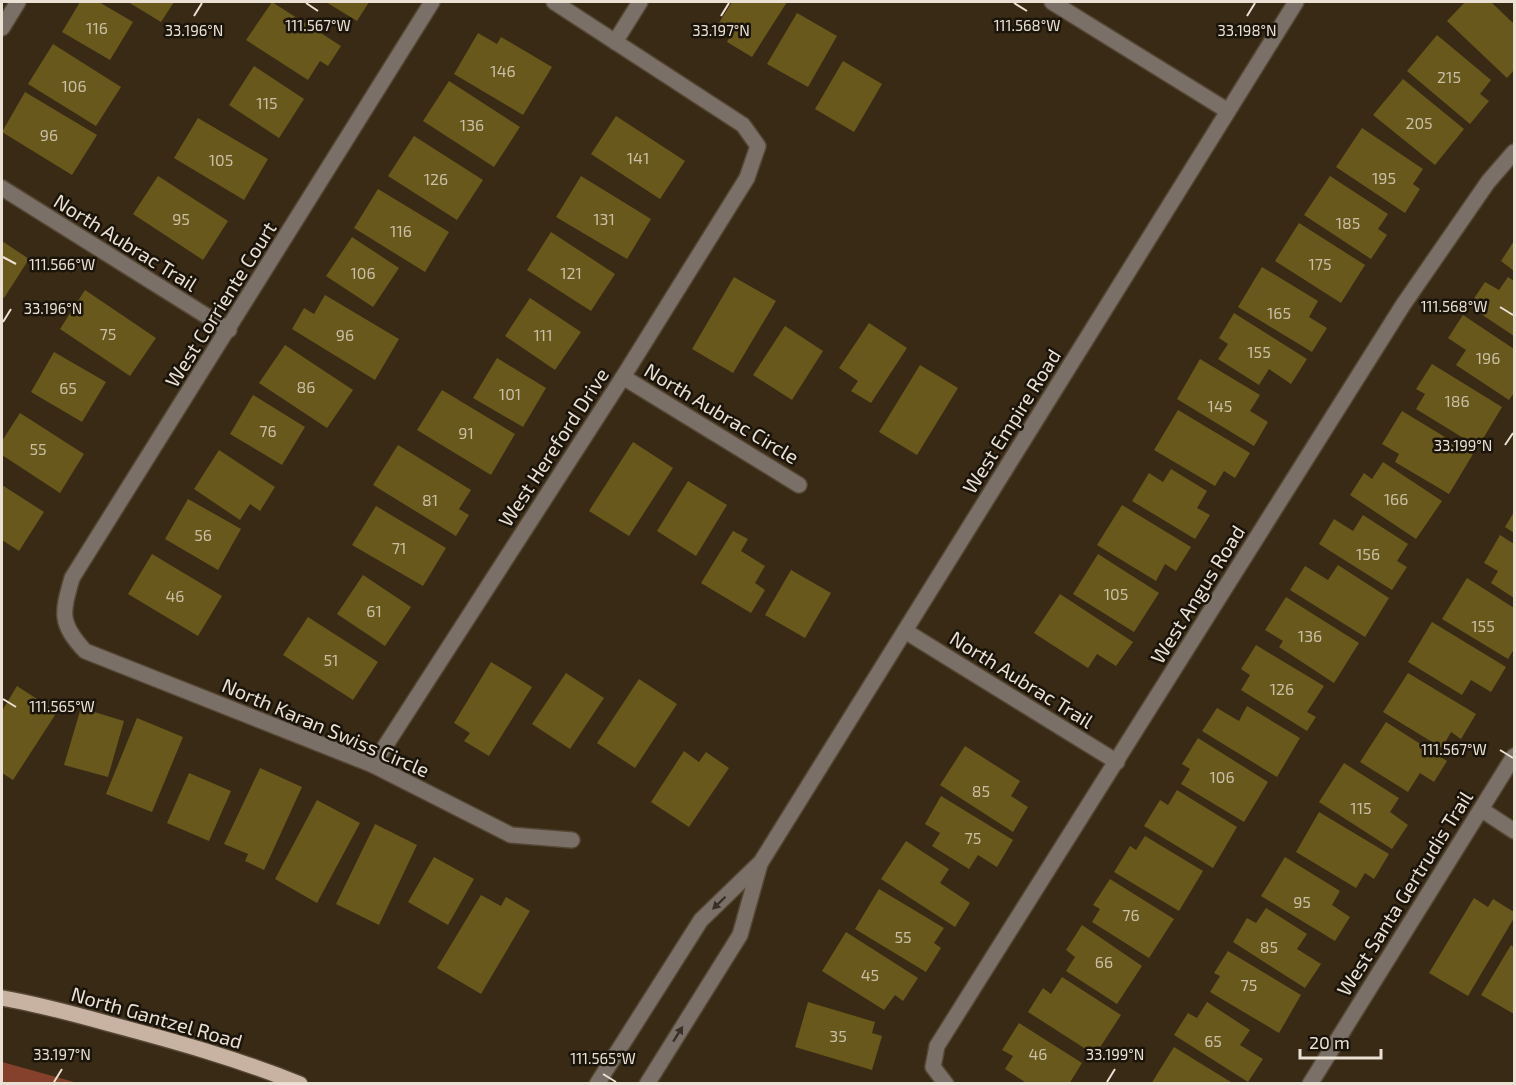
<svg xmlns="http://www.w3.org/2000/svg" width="1516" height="1085" font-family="'Exo 2',sans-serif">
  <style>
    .green { fill: #85412b }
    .building { fill: #69581b }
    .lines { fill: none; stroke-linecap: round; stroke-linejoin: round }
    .minor-casing { stroke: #554733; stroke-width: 18 }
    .major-casing { stroke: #554733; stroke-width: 18 }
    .minor { stroke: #7b7068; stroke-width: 15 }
    .major { stroke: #c8b2a2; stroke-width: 15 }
    .oneway { fill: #383027 }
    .ticks { fill: none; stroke: #eae0d3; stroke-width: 2 }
    .labels { text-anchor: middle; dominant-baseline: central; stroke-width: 5; stroke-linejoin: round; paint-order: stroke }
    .number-label { font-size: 16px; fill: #cabea5 }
    .street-label { font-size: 20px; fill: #eae0d3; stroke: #1b140b }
    .ticks-label { font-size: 15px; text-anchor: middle; fill: #eae0d3; stroke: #1b140b; stroke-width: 5; stroke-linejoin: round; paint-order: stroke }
  </style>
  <rect width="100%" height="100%" fill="#392a15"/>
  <polygon class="green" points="2,1062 78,1083 2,1083"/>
  <g class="building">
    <polygon points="80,2 99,2 133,22 110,60 62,32"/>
    <polygon points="128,2 174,2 161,22"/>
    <polygon points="272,2 341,46 328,66 320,61 308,80 246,40"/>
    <polygon points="326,2 369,2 357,21"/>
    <polygon points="732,2 787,2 752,57 727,42 731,34 717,26"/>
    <polygon points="1465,2 1491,2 1514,24 1514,70 1507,78 1447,21"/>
    <polygon points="797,13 837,36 808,87 767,64"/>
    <polygon points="478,33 497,44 501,37 552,67 523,115 454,74"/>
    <polygon points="1437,35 1491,80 1480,94 1489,101 1470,124 1407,71"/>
    <polygon points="53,44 121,87 96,126 28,84"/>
    <polygon points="843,61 882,84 854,132 815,109"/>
    <polygon points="254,66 304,99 279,138 229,105"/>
    <polygon points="1403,79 1464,129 1435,165 1373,115"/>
    <polygon points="449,81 520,127 494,167 423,121"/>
    <polygon points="25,92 97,135 72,175 2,132"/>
    <polygon points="616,116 685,161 660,199 591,154"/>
    <polygon points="198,118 268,159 244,200 174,158"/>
    <polygon points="1362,128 1423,169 1413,184 1420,189 1405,213 1336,167"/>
    <polygon points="414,136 483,180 457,220 388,176"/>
    <polygon points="158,176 228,221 203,260 133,214"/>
    <polygon points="581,176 651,219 627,259 556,217"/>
    <polygon points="1330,176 1388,214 1378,229 1387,235 1371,259 1304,215"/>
    <polygon points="378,189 449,232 425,272 354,228"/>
    <polygon points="1299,223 1365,265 1341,303 1275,261"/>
    <polygon points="551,232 615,274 591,311 527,270"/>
    <polygon points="352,237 399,268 373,307 326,276"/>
    <polygon points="2,241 29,259 4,298 2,297"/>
    <polygon points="1514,241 1514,271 1501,261"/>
    <polygon points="1262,267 1318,301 1309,317 1327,328 1312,352 1238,307"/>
    <polygon points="734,277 776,301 733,373 692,349"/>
    <polygon points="1508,277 1514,281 1514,336 1469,306 1485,282 1499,290"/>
    <polygon points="85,290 156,338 130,376 60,329"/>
    <polygon points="325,295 399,339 375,380 292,329 304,308 314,314"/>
    <polygon points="530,298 581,332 555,370 505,336"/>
    <polygon points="1234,313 1307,359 1291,384 1269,369 1259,385 1218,359 1228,344 1219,338"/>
    <polygon points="1463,315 1514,349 1514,393 1509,400 1456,365 1466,350 1448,338"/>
    <polygon points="869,323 907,348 871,403 851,391 858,381 839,368"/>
    <polygon points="785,326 823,351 792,400 753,375"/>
    <polygon points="285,345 353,390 327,428 259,383"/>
    <polygon points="54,352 106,382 82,422 31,392"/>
    <polygon points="497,358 546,388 523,427 473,398"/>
    <polygon points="1200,359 1260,395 1250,411 1268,422 1254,446 1177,399"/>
    <polygon points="1432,364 1502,407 1478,447 1416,409 1425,394 1416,389"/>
    <polygon points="920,365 958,388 917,455 879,432"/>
    <polygon points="442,390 515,434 491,475 417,430"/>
    <polygon points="253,395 305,427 282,465 230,434"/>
    <polygon points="1178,410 1250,453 1235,478 1224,471 1215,486 1154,450"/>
    <polygon points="1402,411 1473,454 1449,494 1395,462 1399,454 1382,444"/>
    <polygon points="20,413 84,454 60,493 2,455 2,441"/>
    <polygon points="633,442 673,468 629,536 589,511"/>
    <polygon points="398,445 471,490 459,509 469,515 456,536 373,485"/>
    <polygon points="219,450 275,487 260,511 250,504 240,520 194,489"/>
    <polygon points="1383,462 1442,501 1416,539 1350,495 1364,473 1372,479"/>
    <polygon points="1171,469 1207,491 1197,508 1210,515 1195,539 1132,501 1149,473 1163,482"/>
    <polygon points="688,481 727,505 696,556 657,531"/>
    <polygon points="2,485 44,512 19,551 2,540"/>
    <polygon points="188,499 241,529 218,570 165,539"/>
    <polygon points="1122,505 1191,547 1176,571 1165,564 1156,581 1097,545"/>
    <polygon points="376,506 446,548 423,586 352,545"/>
    <polygon points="1514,512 1514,533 1505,527"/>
    <polygon points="1363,515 1408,544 1397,561 1407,567 1392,590 1319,544 1334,519 1353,531"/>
    <polygon points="733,531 748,539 741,551 765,566 755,583 765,590 751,613 701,583"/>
    <polygon points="1500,535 1514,544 1514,598 1491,583 1498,571 1484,563"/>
    <polygon points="152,554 222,596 198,636 128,594"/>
    <polygon points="1098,554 1159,593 1134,632 1073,594"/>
    <polygon points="1338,565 1389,598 1365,637 1290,590 1305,566 1328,580"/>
    <polygon points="791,570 831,593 805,638 765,615"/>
    <polygon points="363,575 411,607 385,646 337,614"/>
    <polygon points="1467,578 1514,608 1514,649 1508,659 1442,619"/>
    <polygon points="1060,594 1133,642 1116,666 1097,654 1088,668 1034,633"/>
    <polygon points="1286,597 1359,643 1334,683 1279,647 1283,641 1265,630"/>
    <polygon points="308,617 378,662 353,700 283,655"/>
    <polygon points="1432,622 1506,667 1491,692 1471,680 1462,695 1408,662"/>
    <polygon points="1256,645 1324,686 1307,712 1316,717 1307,731 1241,690 1250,675 1241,669"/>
    <polygon points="491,662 532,687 489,756 464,741 470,733 454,723"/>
    <polygon points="566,673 604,698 570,749 532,724"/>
    <polygon points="1408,673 1476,714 1461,739 1451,732 1442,748 1383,712"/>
    <polygon points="639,679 677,704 635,768 597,743"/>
    <polygon points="17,686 57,712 13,780 2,773 2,711"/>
    <polygon points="1247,706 1300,738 1277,777 1202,731 1217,708 1239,721"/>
    <polygon points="81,708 124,721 108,777 64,765"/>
    <polygon points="137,718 183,737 152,812 106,794"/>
    <polygon points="1386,722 1447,761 1434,782 1420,773 1408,792 1360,762"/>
    <polygon points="1198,738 1268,782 1244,822 1181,784 1190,769 1182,764"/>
    <polygon points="965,746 1020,781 1011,796 1028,807 1013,832 940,785"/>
    <polygon points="684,751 699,762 706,752 729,768 689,827 651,802"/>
    <polygon points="1344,763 1399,798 1390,812 1408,825 1392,849 1319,802"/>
    <polygon points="260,768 302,787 264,870 245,861 248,854 224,844"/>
    <polygon points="189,773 231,791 209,841 167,823"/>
    <polygon points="1177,790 1237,827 1213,868 1144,826 1160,800 1168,805"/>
    <polygon points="941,796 1013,840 997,867 978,855 969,869 932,846 940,833 925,824"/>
    <polygon points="317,800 360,823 317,903 275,879"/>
    <polygon points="1319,812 1389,854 1374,879 1365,873 1356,888 1296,852"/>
    <polygon points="375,824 417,845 379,925 336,904"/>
    <polygon points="1145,836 1203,871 1179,911 1114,872 1130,846 1136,850"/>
    <polygon points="906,841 949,869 940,883 970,903 955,927 881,879"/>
    <polygon points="434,857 474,879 448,925 408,902"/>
    <polygon points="1285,857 1340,891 1332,905 1350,917 1335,941 1261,896"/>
    <polygon points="1110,879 1174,919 1149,958 1092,922 1100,909 1093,905"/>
    <polygon points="879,889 944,928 934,943 941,948 926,972 855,929"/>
    <polygon points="481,895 501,906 506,897 530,911 481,994 437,968"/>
    <polygon points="1474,898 1488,907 1493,899 1514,912 1514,918 1468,996 1429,973"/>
    <polygon points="1266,908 1307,934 1297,949 1321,964 1305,988 1233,942 1247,918 1256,923"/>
    <polygon points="1082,925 1142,966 1117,1004 1066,971 1075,957 1066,950"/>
    <polygon points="846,932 918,978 903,1001 895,995 884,1010 822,971"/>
    <polygon points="1511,945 1514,948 1514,1014 1481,995"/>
    <polygon points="1228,951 1301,995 1279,1033 1210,992 1220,976 1214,973"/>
    <polygon points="1062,977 1121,1015 1095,1055 1028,1012 1043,988 1051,994"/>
    <polygon points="808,1002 875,1022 872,1033 882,1036 872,1070 795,1047"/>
    <polygon points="1207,1002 1250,1030 1240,1045 1263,1059 1248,1082 1174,1035 1188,1013 1197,1018"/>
    <polygon points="1019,1023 1082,1063 1069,1084 1028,1084 1005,1069 1013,1056 1002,1050"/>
    <polygon points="1174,1047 1234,1084 1151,1084"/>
  </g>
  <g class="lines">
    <defs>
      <g id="minor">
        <path d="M 432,2 L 72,578 C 62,613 59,623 85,651 L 373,765 L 511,835 L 572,840"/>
        <polyline points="1052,2 1228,111"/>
        <polyline points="2,28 18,2"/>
        <polyline points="615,42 640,2"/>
        <polyline points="2,188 229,330"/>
        <polyline points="623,377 799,485"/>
        <polyline points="905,631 1117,762"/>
        <polyline points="373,765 623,377 747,178 758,146 743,125 554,2"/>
        <polyline points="1482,810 1514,831"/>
        <polyline points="597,1084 701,920 761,862 1296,2"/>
        <polyline points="647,1084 740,935 760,864"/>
        <polyline points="946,1084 933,1067 937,1046 1403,305 1488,182 1514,152"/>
        <polyline points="1310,1084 1514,756"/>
      </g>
      <path id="major" d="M 2,998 C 38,1004 74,1014 110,1024 C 174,1041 238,1059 300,1084"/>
    </defs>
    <use href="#minor" class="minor-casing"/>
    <use href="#major" class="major-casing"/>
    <use href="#minor" class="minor"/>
    <use href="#major" class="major"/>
  </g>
  <defs><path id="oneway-solid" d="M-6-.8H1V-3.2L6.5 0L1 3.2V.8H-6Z" transform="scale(1.5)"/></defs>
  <g class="oneway">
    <use href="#oneway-solid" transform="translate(719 903) rotate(136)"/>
    <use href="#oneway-solid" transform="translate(678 1034) rotate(-58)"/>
  </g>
  <path class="ticks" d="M 306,3 L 318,11M 1014,3 L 1027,11M 194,16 L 202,3M 721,16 L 729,3M 1247,16 L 1255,3M 3,257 L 16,264M 1500,307 L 1513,315M 3,322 L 11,309M 1505,445 L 1513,433M 3,699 L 16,707M 1500,750 L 1513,758M 603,1074 L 616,1082M 54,1082 L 62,1069M 1107,1082 L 1115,1069"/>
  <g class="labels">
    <g class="number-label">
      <text x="97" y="27">116</text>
      <text x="503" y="70">146</text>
      <text x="1449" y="76">215</text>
      <text x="74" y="85">106</text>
      <text x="267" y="102">115</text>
      <text x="1419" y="122">205</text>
      <text x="472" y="124">136</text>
      <text x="49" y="134">96</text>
      <text x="638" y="157">141</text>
      <text x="221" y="159">105</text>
      <text x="1384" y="177">195</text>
      <text x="436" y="178">126</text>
      <text x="181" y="218">95</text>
      <text x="604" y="218">131</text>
      <text x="1348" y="222">185</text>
      <text x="401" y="230">116</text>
      <text x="1320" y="263">175</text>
      <text x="363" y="272">106</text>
      <text x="571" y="272">121</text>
      <text x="1279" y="312">165</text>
      <text x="108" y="333">75</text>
      <text x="345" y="334">96</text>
      <text x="543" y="334">111</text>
      <text x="1259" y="351">155</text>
      <text x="1488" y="357">196</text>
      <text x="306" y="386">86</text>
      <text x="68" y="387">65</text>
      <text x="510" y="393">101</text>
      <text x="1457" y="400">186</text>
      <text x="1220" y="405">145</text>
      <text x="268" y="430">76</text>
      <text x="466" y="432">91</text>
      <text x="38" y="448">55</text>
      <text x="1396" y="498">166</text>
      <text x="430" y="499">81</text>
      <text x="203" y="534">56</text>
      <text x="399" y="547">71</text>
      <text x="1368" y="553">156</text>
      <text x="1116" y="593">105</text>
      <text x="175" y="595">46</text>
      <text x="374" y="610">61</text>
      <text x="1483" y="625">155</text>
      <text x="1310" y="635">136</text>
      <text x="331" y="659">51</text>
      <text x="1282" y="688">126</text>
      <text x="1222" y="776">106</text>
      <text x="981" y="790">85</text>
      <text x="1361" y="807">115</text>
      <text x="973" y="837">75</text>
      <text x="1302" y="901">95</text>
      <text x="1131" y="914">76</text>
      <text x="903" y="936">55</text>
      <text x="1269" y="946">85</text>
      <text x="1104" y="961">66</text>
      <text x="870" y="974">45</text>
      <text x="1249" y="984">75</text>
      <text x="838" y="1035">35</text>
      <text x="1213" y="1040">65</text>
      <text x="1038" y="1053">46</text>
    </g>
    <g class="street-label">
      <text transform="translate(126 242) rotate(32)">North Aubrac Trail</text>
      <text transform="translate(220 304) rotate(-58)">West Corriente Court</text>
      <text transform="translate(722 413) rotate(31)">North Aubrac Circle</text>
      <text transform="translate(1011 421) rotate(-58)">West Empire Road</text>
      <text transform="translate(553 447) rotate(-57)">West Hereford Drive</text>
      <text transform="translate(1197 594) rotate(-58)">West Angus Road</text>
      <text transform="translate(1022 679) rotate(32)">North Aubrac Trail</text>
      <text transform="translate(326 727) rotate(23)">North Karan Swiss Circle</text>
      <text transform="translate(1404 893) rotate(-58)">West Santa Gertrudis Trail</text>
      <text transform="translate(157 1017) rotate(16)">North Gantzel Road</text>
    </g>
  </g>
  <g class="ticks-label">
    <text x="318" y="31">111.567°W</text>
    <text x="1027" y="31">111.568°W</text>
    <text x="194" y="36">33.196°N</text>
    <text x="721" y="36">33.197°N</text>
    <text x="1247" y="36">33.198°N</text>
    <text x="62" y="270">111.566°W</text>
    <text x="1454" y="312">111.568°W</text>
    <text x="53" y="314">33.196°N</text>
    <text x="1463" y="451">33.199°N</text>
    <text x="62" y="712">111.565°W</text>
    <text x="1454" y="755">111.567°W</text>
    <text x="62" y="1060">33.197°N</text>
    <text x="1115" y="1060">33.199°N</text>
    <text x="603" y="1064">111.565°W</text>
  </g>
  <rect width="1516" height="1085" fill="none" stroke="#eae0d3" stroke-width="6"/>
  <path d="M1300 1049v9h81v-9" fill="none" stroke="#eae0d3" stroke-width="3"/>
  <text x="1309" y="1049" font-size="18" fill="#eae0d3" stroke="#1b140b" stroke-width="4.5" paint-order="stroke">20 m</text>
</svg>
